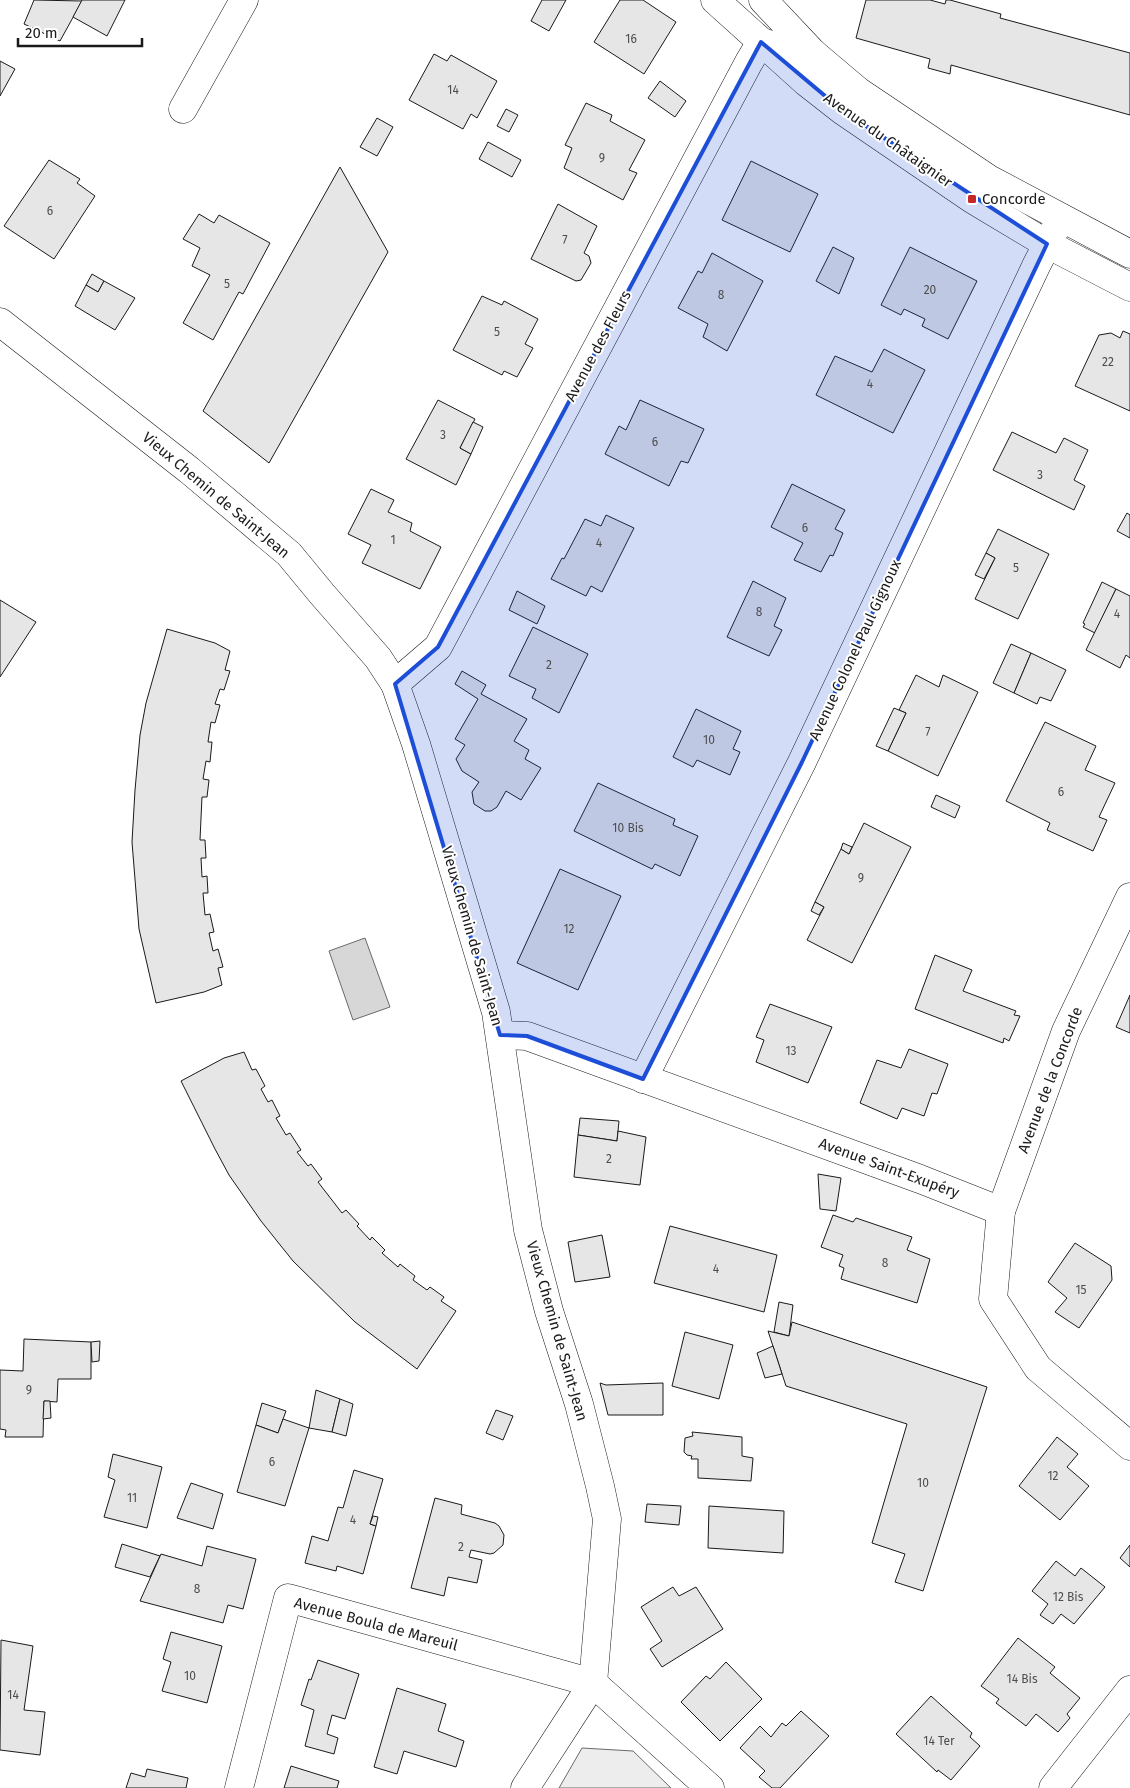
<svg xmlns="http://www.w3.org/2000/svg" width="1130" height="1788" font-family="'Fira Sans',sans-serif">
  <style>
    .built { fill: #ededed; stroke: #6a6a6a }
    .water { fill: #d7d7d7; stroke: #6a6a6a }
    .building { fill: #e6e6e6; stroke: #1a1a1a }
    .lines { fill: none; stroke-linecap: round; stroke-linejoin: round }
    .minor-casing { stroke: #1a1a1a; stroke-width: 29 }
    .minor { stroke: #fff; stroke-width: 28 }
    .marked { fill: #1d4ed8; fill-opacity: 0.2; stroke: #1d4ed8; stroke-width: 4; stroke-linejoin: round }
    .poi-dot { fill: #c62828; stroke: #fff; stroke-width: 2 }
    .labels { text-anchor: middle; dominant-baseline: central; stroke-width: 4; stroke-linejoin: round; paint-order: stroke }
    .number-label { font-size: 12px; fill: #4d4d4d }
    .street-label { font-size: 15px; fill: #1a1a1a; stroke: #fff }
    .poi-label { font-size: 15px; fill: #1a1a1a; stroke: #fff; text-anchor: start }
  </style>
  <rect width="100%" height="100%" fill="#fff"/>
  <polygon class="built" points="582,1748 633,1751 671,1788 559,1788"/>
  <polygon class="water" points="365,938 390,1007 353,1020 329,951"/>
  <g class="building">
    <polygon points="34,0 82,1 60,41 24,24"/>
    <polygon points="82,0 125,0 107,36 73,17"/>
    <polygon points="542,0 566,0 549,31 531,21"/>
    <polygon points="620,0 643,0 676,22 644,74 594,42"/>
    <polygon points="866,0 930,0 945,4 946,0 950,0 1001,14 1000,18 1130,53 1130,115 951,65 950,74 928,68 930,59 856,38"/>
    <polygon points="434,54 447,61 451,55 497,81 477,118 471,114 463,129 409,100"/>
    <polygon points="0,61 15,69 0,96"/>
    <polygon points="660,81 686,101 675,117 648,98"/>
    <polygon points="586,103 612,115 610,121 645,140 629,170 637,173 623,200 564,168 572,148 565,145"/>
    <polygon points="506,109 518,115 509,132 497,126"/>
    <polygon points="377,118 393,127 377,156 360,147"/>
    <polygon points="488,142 521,160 512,177 479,159"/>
    <polygon points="49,160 80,179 77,183 95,196 54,259 4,226"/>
    <polygon points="751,161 818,194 790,252 722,220"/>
    <polygon points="340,167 388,252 269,463 203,411"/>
    <polygon points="558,204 597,226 584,253 589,256 591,263 581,280 576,281 531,259"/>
    <polygon points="199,214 214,223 219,215 270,243 243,294 239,292 213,340 183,323 210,275 192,266 200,248 183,239"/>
    <polygon points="833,247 854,258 839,294 816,281"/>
    <polygon points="910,247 977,281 948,339 922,326 925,319 904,309 901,315 881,305"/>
    <polygon points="712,253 763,281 727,351 703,337 708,324 678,308 698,271 702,273"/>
    <polygon points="92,274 104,281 98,292 86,285"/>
    <polygon points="104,281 135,298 115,330 75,306 86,285 98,292"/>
    <polygon points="482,296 502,305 504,301 538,319 525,344 533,348 517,377 504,371 502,375 453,350"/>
    <polygon points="1123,331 1130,334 1130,411 1075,386 1099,335 1111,333 1120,338"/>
    <polygon points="884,349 925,370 893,433 816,395 835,356 872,372"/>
    <polygon points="438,400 475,419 460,448 471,454 456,485 406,459"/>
    <polygon points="640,400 704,429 688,463 681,461 669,486 605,454 619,426 626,430"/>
    <polygon points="473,422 483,427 471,454 460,448"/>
    <polygon points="1012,432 1056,453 1064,438 1088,450 1074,480 1085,486 1074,510 993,470"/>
    <polygon points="792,484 845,510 835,529 843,533 833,556 830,555 821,572 794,560 803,543 771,527"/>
    <polygon points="371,489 394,500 388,512 412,523 410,531 441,547 420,589 362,563 371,545 348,534"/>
    <polygon points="1127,513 1130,515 1130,538 1117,531"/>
    <polygon points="606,515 634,528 602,592 591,586 586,596 551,579 562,558 564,559 585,519 601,526"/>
    <polygon points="998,529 1049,554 1018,619 975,599 995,558 986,553"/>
    <polygon points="986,553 995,558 984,579 975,575"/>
    <polygon points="753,581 786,598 774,626 782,630 769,656 727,637"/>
    <polygon points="1102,582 1116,589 1095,633 1083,627 1085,624 1083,623"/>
    <polygon points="1116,589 1130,596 1130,658 1126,655 1120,668 1086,650"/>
    <polygon points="517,591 545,606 537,624 509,610"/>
    <polygon points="0,600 36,622 0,677"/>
    <polygon points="533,627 588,654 559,713 532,698 536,689 509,676"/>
    <polygon points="167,629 215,643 230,651 225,670 230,671 224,690 220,689 215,704 220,705 215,723 211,722 208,742 212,742 210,762 206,761 203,779 209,780 207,797 202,797 200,840 205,840 206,858 201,858 202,877 207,876 208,893 203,893 205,915 210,914 214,932 209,933 213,951 218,949 223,967 218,968 222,985 204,992 156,1003 139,929 132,842 135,790 140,735 146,703"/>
    <polygon points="1011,644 1031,653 1014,693 993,683"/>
    <polygon points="1031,653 1066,670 1051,701 1040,697 1037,704 1014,693"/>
    <polygon points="462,671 486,685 481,694 527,719 514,741 529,750 525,759 541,768 521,800 506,791 497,807 491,811 485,811 474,804 472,792 479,782 462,771 456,759 465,745 455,739 478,699 455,684"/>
    <polygon points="916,675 939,687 943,675 978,692 938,776 888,751 906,713 899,710"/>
    <polygon points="894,708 906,713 888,751 876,746"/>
    <polygon points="696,709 741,731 733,749 740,752 730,775 697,760 693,767 673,757"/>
    <polygon points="1045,722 1096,746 1085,770 1115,783 1099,817 1107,820 1093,851 1047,830 1050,823 1006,801"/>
    <polygon points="598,783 675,819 673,825 698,836 680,876 655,864 652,869 574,831"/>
    <polygon points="936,795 960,806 955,818 931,807"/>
    <polygon points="864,823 911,847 852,963 807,940 824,907 815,902 841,849 849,854"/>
    <polygon points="843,843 852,847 849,854 841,849"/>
    <polygon points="560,869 621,896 578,990 517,963"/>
    <polygon points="815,902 824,907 819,915 811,911"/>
    <polygon points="935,955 972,970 963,991 1016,1011 1014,1015 1020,1016 1009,1041 1004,1038 1003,1043 915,1009"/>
    <polygon points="1130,995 1130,1033 1116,1027"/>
    <polygon points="770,1004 832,1027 808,1083 756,1062 764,1040 756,1037"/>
    <polygon points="909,1049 948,1064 937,1094 932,1093 924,1116 902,1108 897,1119 860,1103 877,1060 901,1068"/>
    <polygon points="244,1052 252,1070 256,1069 265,1086 261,1089 268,1102 272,1100 280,1116 276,1118 286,1135 290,1133 301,1150 297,1152 308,1166 311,1164 322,1179 318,1182 342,1213 346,1210 359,1224 357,1226 370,1240 372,1237 385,1250 382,1253 398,1267 400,1264 415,1276 413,1280 427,1290 430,1287 444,1297 441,1301 456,1311 417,1369 355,1322 293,1261 261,1221 229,1175 215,1149 181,1081 224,1058"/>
    <polygon points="580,1118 619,1121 617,1141 578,1135"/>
    <polygon points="618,1131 646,1137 640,1185 574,1177 578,1135 617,1141"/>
    <polygon points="818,1174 841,1178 836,1211 820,1209"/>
    <polygon points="833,1215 853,1222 856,1218 912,1237 907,1250 930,1259 917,1303 841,1279 844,1268 839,1266 843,1255 821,1247"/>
    <polygon points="670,1226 777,1255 764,1312 654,1283"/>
    <polygon points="602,1235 610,1277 575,1282 568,1242"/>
    <polygon points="1075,1243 1111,1266 1112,1280 1079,1328 1055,1312 1067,1298 1048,1282"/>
    <polygon points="779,1302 793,1305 789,1336 774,1332"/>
    <polygon points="792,1322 987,1387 923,1591 895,1582 905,1554 872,1543 907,1424 786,1386 768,1331 789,1336"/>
    <polygon points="685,1332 733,1345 719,1399 672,1386"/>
    <polygon points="24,1339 91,1342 91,1379 58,1379 57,1402 44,1401 43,1437 5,1437 6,1430 0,1429 0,1370 23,1371"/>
    <polygon points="100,1341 99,1361 92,1362 91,1342"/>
    <polygon points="773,1346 782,1374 765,1378 757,1353"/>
    <polygon points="600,1383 606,1385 663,1383 663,1415 608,1415"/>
    <polygon points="316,1390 340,1399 332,1432 309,1428"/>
    <polygon points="340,1399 353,1404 346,1436 332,1432"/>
    <polygon points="44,1401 50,1401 51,1418 43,1419"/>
    <polygon points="262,1403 286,1411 278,1433 256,1425"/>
    <polygon points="496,1410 513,1416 503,1440 486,1433"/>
    <polygon points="283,1419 309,1428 285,1506 237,1492 256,1425 278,1433"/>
    <polygon points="692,1432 742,1437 742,1456 753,1458 751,1481 698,1478 698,1459 691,1459 692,1456 687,1455 684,1452 685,1438 693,1436"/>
    <polygon points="1057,1437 1078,1454 1067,1467 1089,1486 1060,1520 1019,1486"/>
    <polygon points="113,1454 162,1467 147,1528 104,1517 115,1480 108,1477"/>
    <polygon points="354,1470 383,1479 370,1524 376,1526 363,1574 337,1566 336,1571 305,1563 312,1536 328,1541 338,1507 343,1508"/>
    <polygon points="191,1483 223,1494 213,1529 177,1518"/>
    <polygon points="435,1498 462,1505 461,1514 495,1523 499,1526 504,1535 503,1545 494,1553 490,1554 471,1550 469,1557 482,1560 477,1583 448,1577 444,1596 411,1588"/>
    <polygon points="647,1504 681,1506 679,1525 645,1522"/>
    <polygon points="709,1506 784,1511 783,1553 708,1548"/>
    <polygon points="373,1516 378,1517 376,1526 370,1524"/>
    <polygon points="122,1544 160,1556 150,1577 115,1567"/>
    <polygon points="1130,1545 1130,1567 1120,1558"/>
    <polygon points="207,1546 256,1559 243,1609 228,1605 223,1623 140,1601 161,1554 202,1566"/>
    <polygon points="1056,1561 1075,1576 1081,1568 1105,1587 1074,1624 1061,1614 1053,1624 1040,1615 1048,1604 1032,1591"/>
    <polygon points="673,1587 679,1596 696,1587 723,1629 662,1667 650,1649 662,1641 641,1607"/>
    <polygon points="171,1632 222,1646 207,1703 162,1691 171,1662 163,1659"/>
    <polygon points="1018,1638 1055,1667 1050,1673 1080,1698 1067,1714 1070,1718 1058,1732 1036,1714 1026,1726 996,1703 999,1699 981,1686"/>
    <polygon points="1,1640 33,1646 24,1710 45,1712 40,1755 0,1750"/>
    <polygon points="318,1660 359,1674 345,1719 332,1715 327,1734 338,1738 334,1754 305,1746 314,1710 301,1705 309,1679 311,1680"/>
    <polygon points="726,1662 762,1699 720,1741 681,1702 706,1676 710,1679"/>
    <polygon points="397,1688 446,1704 438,1731 464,1741 456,1767 404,1751 397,1774 374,1767"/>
    <polygon points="931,1696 972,1733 970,1737 980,1746 951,1780 938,1770 937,1772 896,1734"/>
    <polygon points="801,1711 829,1736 780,1788 772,1788 759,1777 765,1771 740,1748 760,1726 771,1737 782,1723 786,1726"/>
    <polygon points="291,1766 339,1781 337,1788 284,1788"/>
    <polygon points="147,1769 188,1778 186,1788 126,1788 131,1773 145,1777"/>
  </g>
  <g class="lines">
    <defs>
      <g id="minor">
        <polyline points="715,0 806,82 843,111 972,199 1047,244 1130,287"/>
        <polyline points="763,0 813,53 858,91 989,179 1130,254"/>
        <polyline points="183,109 244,0"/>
        <polyline points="0,322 189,470 289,554 322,594 378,658 395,684 416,744 496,1012 528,1230 549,1311 579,1404 600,1486 607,1519 593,1683 525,1788"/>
        <polyline points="395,684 438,647 749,62 761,42 790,50 813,53"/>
        <polyline points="1130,897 1066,1031 1001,1211 993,1299 1038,1368 1130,1446"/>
        <polyline points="500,1035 527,1036 920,1179 1001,1211"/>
        <polyline points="643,1079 802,762 1037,264 1061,218"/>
        <polyline points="239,1788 288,1598 593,1683 710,1788"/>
        <polyline points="1053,1788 1130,1690"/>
      </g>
    </defs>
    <use href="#minor" class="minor-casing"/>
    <use href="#minor" class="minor"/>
  </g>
  <path class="marked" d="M 761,42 L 843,111 L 1047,244 L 802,762 L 643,1079 L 527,1036 L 500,1035 L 395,684 L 438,647 Z"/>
  <rect class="poi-dot" x="967" y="194" width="10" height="10" rx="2.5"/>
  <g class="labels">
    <g class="number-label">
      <text x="631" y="39">16</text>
      <text x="453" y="90">14</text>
      <text x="602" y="158">9</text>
      <text x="50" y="211">6</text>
      <text x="565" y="240">7</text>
      <text x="227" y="284">5</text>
      <text x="930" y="290">20</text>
      <text x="721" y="295">8</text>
      <text x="497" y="332">5</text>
      <text x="1108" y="362">22</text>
      <text x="870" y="384">4</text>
      <text x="443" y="435">3</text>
      <text x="655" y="442">6</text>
      <text x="1040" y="475">3</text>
      <text x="805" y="528">6</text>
      <text x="393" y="540">1</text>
      <text x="599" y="543">4</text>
      <text x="1016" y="568">5</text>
      <text x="759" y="612">8</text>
      <text x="1117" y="614">4</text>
      <text x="549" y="665">2</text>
      <text x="928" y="732">7</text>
      <text x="709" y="740">10</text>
      <text x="1061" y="792">6</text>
      <text x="628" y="828">10 Bis</text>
      <text x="861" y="878">9</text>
      <text x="569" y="929">12</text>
      <text x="791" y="1051">13</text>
      <text x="609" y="1159">2</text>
      <text x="885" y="1263">8</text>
      <text x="716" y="1269">4</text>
      <text x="1081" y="1290">15</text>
      <text x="29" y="1390">9</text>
      <text x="272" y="1462">6</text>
      <text x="1053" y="1476">12</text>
      <text x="923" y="1483">10</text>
      <text x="132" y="1498">11</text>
      <text x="353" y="1520">4</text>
      <text x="461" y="1547">2</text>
      <text x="197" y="1589">8</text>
      <text x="1068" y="1597">12 Bis</text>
      <text x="190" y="1676">10</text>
      <text x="1022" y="1679">14 Bis</text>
      <text x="13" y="1695">14</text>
      <text x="939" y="1741">14 Ter</text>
    </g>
    <g class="street-label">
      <text transform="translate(888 140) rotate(35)">Avenue du Châtaignier</text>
      <text transform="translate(598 346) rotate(-62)">Avenue des Fleurs</text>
      <text transform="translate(216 495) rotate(40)">Vieux Chemin de Saint-Jean</text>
      <text transform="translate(855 650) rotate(-65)">Avenue Colonel Paul Gignoux</text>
      <text transform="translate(472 936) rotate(74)">Vieux Chemin de Saint-Jean</text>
      <text transform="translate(1050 1080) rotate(-69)">Avenue de la Concorde</text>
      <text transform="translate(889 1168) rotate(20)">Avenue Saint-Exupéry</text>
      <text transform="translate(557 1331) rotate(74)">Vieux Chemin de Saint-Jean</text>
      <text transform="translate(376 1624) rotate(15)">Avenue Boula de Mareuil</text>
    </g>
    <g class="poi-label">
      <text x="982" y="199">Concorde</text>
    </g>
  </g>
  <path d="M18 38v8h124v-8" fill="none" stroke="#1a1a1a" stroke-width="2.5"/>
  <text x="25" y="38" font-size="15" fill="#1a1a1a" stroke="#ffffff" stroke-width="4" paint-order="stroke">20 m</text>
</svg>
